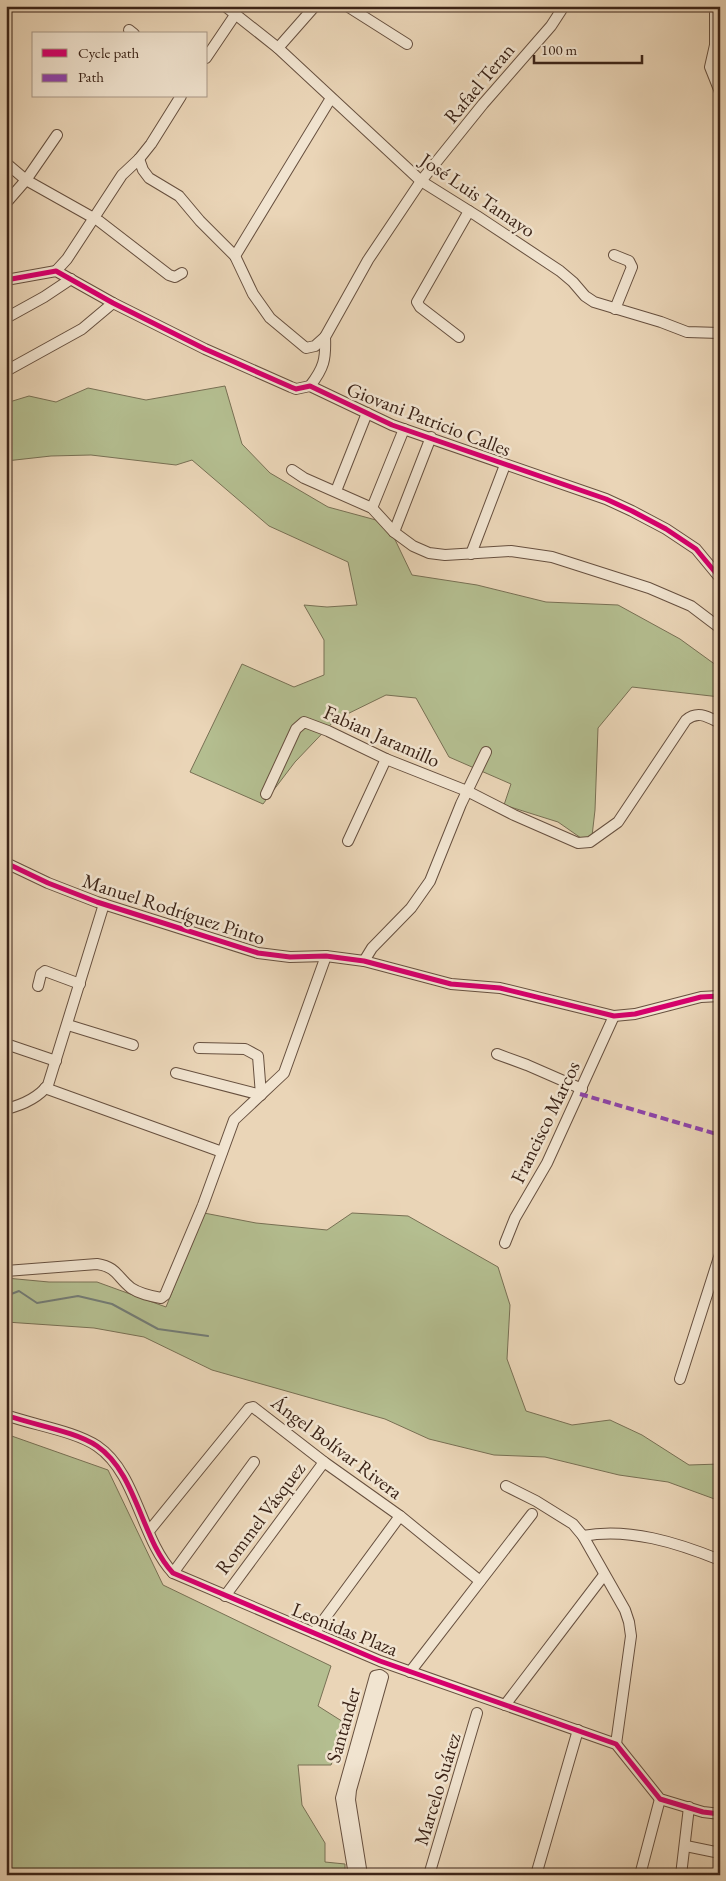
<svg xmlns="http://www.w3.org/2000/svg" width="726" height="1881" font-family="'EB Garamond',serif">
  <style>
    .green { fill: #b4be90; stroke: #787054 }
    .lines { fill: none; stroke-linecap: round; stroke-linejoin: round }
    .stream { stroke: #737c76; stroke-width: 2 }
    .minor-casing { stroke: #67503f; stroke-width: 12 }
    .minor { stroke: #f1e4d0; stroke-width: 10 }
    .quiet { stroke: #8e44ad; stroke-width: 4; stroke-dasharray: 8 4; stroke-linecap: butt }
    .cycleway-casing { stroke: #f1e4d0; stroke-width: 8 }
    .cycleway { stroke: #d6006c; stroke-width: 5 }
    .labels { text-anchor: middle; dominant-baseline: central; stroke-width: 5; stroke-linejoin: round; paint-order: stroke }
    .street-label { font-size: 20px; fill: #3b2317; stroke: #f1e4d0 }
  </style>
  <rect width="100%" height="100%" fill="#ead5b7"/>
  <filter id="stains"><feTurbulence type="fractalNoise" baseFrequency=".004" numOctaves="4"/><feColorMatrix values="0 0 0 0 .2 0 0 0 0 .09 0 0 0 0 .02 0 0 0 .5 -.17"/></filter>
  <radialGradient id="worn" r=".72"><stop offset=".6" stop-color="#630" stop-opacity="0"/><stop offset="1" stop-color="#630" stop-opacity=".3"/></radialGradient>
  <g class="green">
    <polygon points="225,386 242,444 270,473 328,507 387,523 412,575 477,585 546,602 618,605 680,639 720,668 720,697 632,687 598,728 595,810 591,845 558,822 504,805 511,784 449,757 416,698 386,695 335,720 295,762 263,804 190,772 242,664 294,687 324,675 324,640 304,605 327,607 357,605 348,562 269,526 192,460 176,465 91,455 51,456 6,461 6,403 29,396 56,402 88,388 146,400"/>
    <polygon points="204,1213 256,1223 327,1230 352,1213 408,1216 498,1267 510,1305 507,1359 526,1411 572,1425 610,1420 642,1435 689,1465 720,1464 720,1501 668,1482 619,1475 545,1457 494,1455 429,1439 385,1419 212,1370 144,1337 94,1328 6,1322 6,1278 49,1282 97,1282 166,1307"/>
    <polygon points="6,1434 108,1470 163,1585 331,1666 318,1706 348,1725 331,1765 298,1765 302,1805 325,1843 325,1862 345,1864 345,1869 348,1875 6,1875"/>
  </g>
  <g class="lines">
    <polyline class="stream" points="6,1296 19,1291 37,1303 78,1296 112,1304 158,1329 208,1336"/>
    <defs>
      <g id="minor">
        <polyline points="225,6 278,48 421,181 477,216 560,271 573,282 585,296 594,302 661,322 687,332 720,333"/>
        <polyline points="347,6 407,44"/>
        <polyline points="715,6 715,45 710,67 720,92"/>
        <polyline points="129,30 134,34"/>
        <polyline points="278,48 315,6"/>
        <polyline points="206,58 235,15"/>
        <polyline points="139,159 143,170 149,178 179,196 200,221 235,256 253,294 270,318 306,348 315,346 325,337"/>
        <polyline points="6,163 26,180 99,221 169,275 175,277 182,273"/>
        <polyline points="6,203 26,180 57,135"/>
        <polyline points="614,255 629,261 632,267 615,309"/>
        <polyline points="235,256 331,98"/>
        <polyline points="56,271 67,259 122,175 139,159 151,144 181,96"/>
        <polyline points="6,280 56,271 113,303 205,349 291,387 296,389 310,386 392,425 606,499 632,511 666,529 696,549 720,578"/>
        <polyline points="6,318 44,297 71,279"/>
        <polyline points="459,337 420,307 417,302 469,211"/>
        <polyline points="6,371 82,329 113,303"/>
        <path d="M 310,386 C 324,368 326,359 325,337 L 368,260 L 421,181 L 483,104 L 551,26 L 564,6"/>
        <polyline points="292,470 304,478 372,508 394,532 413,546 429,553 445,555 511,551 552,557 649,588 691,606 720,628"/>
        <polyline points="336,491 367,413"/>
        <polyline points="372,508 404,429"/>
        <polyline points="394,532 431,437"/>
        <polyline points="471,554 505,465"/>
        <path d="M 266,794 L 296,729 L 304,722 L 328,731 L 386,759 L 467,791 L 514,815 L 578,843 L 590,842 L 618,822 L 686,720 C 698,710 708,717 720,723"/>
        <polyline points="348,841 386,759"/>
        <polyline points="6,863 48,883 97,902 258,953 290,957 326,956 364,961 451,984 500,988 614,1016 635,1014 701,997 720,996"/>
        <polyline points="364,961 372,948 411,908 430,881 461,804 486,752"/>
        <polyline points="38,986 41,974 45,971 80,984"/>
        <polyline points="68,1025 133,1045"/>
        <polyline points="6,1044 56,1061"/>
        <polyline points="497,1054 527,1065 582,1089"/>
        <polyline points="176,1073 261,1095 258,1056 245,1049 199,1048"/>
        <polyline points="45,1088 222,1152"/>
        <path d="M 6,1109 C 22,1105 38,1098 48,1085 L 104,904"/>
        <polyline points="505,1243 515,1218 547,1163 614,1016"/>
        <path d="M 6,1271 L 97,1264 C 117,1267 117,1277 131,1288 C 140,1294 150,1296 161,1298 L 165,1295 L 203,1205 L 234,1120 L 284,1073 L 326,956"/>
        <polyline points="680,1379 720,1254"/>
        <path d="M 6,1415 C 33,1425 75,1431 97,1446 C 137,1473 141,1539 173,1573 L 380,1661 L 616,1744 L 660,1799 L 703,1812 L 720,1814"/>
        <polyline points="506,1486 536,1501 573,1524 583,1536 625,1610 629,1622 631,1636 616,1744"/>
        <polyline points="149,1531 249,1408 253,1407 324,1462 400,1516 480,1581"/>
        <path d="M 583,1536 C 628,1527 678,1543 720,1560"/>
        <polyline points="173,1573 254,1462"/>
        <polyline points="225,1596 324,1462"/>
        <polyline points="314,1633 400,1516"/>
        <polyline points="410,1672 532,1514"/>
        <polyline points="505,1705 604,1575"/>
        <polyline points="686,1846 720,1853"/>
        <polyline points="354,1875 341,1798 375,1676 380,1675 383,1677 351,1790 350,1800 362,1875"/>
        <polyline points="429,1875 477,1713"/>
        <polyline points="536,1875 578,1730"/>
        <polyline points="640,1875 660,1799"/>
        <polyline points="681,1875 689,1807"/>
      </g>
    </defs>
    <use href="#minor" class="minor-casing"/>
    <use href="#minor" class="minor"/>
    <polyline class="quiet" points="580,1094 720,1135"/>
    <defs>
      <g id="cycleway">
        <polyline points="6,280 56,271 113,303 205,349 291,387 296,389 310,386 392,425 606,499 632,511 666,529 696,549 720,578"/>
        <polyline points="6,863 48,883 97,902 258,953 290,957 326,956 364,961 451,984 500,988 614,1016 635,1014 701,997 720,996"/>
        <path d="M 6,1415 C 33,1425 75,1431 97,1446 C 137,1473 141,1539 173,1573 L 380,1661 L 616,1744 L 660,1799 L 703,1812 L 720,1814"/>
      </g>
    </defs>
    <use href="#cycleway" class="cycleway-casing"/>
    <use href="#cycleway" class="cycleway"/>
  </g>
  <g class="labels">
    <g class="street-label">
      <text transform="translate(479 83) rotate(-50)">Rafael Teran</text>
      <text transform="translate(478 195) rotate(34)">José Luis Tamayo</text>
      <text transform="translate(429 419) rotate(21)">Giovani Patricio Calles</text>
      <text transform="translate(382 736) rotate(24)">Fabian Jaramillo</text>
      <text transform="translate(174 909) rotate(18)">Manuel Rodríguez Pinto</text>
      <text transform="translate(545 1122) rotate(-64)">Francisco Marcos</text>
      <text transform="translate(337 1447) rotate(37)">Ángel Bolívar Rivera</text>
      <text transform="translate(260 1518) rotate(-53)">Rommel Vásquez</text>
      <text transform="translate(345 1629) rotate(22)">Leonidas Plaza</text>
      <text transform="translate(343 1725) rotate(-74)">Santander</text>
      <text transform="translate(437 1789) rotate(-73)">Marcelo Suárez</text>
    </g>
  </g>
  <rect width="726" height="1881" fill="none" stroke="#ead5b7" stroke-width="25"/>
  <rect x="8" y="8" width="711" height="1866" fill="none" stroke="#3b2317" stroke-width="2.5"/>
  <rect x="12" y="12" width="701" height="1856" fill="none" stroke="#3b2317"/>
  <rect x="32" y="32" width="175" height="65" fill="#f1e4d0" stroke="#a89786"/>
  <rect x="42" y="49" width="25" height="8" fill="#d6006c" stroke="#a89786"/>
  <text x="78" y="58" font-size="15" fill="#3b2317">Cycle path</text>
  <rect x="42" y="74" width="25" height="8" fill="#8e44ad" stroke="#a89786"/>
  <text x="78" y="82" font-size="15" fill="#3b2317">Path</text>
  <path d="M534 55v8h108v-8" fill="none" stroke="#3b2317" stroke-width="2.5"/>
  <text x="541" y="55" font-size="15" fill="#3b2317" stroke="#f1e4d0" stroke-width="4" paint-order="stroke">100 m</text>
  <rect width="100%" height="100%" filter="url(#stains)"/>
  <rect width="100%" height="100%" fill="url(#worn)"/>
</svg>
